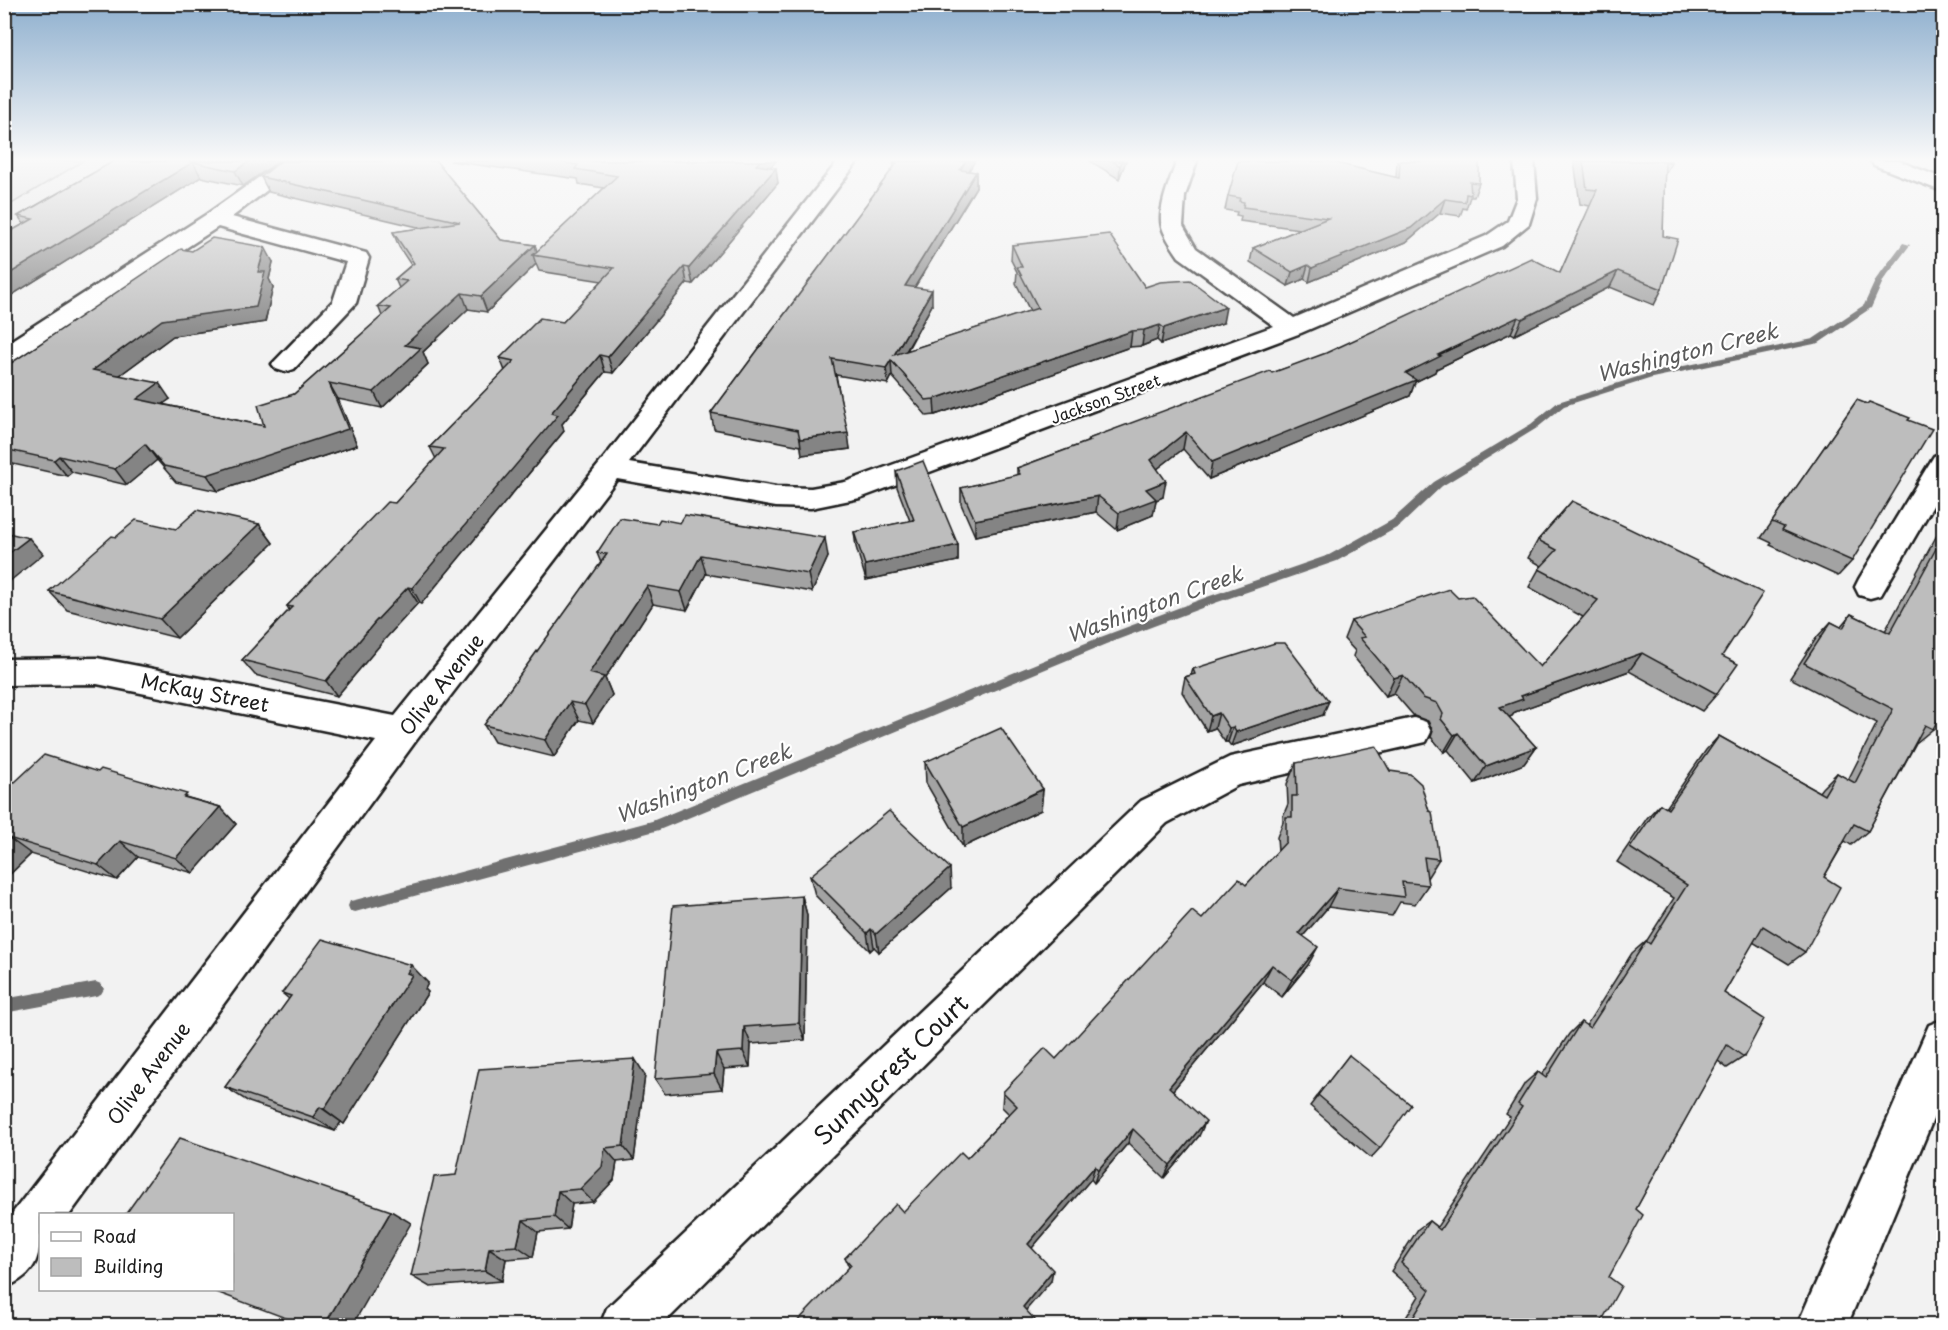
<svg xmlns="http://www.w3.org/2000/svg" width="1948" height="1330" font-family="'Playpen Sans',sans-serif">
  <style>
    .built { fill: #e2e2e2 }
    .green { fill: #d2d2d2; stroke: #777; stroke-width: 1.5 }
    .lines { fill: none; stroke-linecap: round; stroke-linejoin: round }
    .stream { fill: #707070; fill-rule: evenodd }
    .minor-casing { stroke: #1c1c1c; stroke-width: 5 }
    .major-casing { stroke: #1c1c1c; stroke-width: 5 }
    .highway-casing { stroke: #1c1c1c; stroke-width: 5 }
    .minor { fill: #fff; fill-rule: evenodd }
    .major { fill: #fff; fill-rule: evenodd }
    .highway { fill: #fff; fill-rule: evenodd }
    .wall { fill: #a3a3a3; stroke: #1c1c1c; stroke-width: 1.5 }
    .shaded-wall { fill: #848484; stroke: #1c1c1c; stroke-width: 1.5 }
    .building { fill: #bdbdbd; stroke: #1c1c1c; stroke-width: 1.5 }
    .labels { text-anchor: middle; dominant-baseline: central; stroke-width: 4.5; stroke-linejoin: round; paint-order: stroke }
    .far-street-label { font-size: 16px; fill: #1c1c1c; stroke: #fff }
    .street-label { font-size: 20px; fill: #1c1c1c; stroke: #fff }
    .water-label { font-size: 21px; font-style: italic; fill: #5b5b5b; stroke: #fff }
    .near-street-label { font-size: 24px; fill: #1c1c1c; stroke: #fff }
  </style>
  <rect width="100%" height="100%" fill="#f2f2f2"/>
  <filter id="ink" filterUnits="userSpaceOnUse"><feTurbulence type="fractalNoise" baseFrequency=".0167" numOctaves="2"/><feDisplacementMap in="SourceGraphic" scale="12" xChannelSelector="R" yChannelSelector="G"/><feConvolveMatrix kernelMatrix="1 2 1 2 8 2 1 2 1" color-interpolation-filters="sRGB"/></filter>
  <g filter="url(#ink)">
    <polygon class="built" points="5,161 129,161 5,234"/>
    <polygon class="green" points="4,161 83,161 5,208"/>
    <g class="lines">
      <g class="stream">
        <polygon points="1903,243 1910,245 1884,279 1871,308 1819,343 1652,378 1564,406 1537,428 1442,486 1400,526 1337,561 1215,603 1106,644 659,830 355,912 350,911 348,906 350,901 355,900 652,821 1098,638 1207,597 1329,555 1392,520 1434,482 1531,424 1558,402 1650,373 1813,339 1864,305 1876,279"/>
        <polygon points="96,982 101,984 104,989 101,994 96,996 4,1013 4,999"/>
      </g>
      <defs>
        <g id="minor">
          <polygon points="282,161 305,161 232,217 366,253 369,258 356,303 294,369 285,372 276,369 272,364 333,301 346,262 218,227 13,361 4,363 4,345 207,214"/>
          <path d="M 838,161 L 858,161 L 629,463 L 776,487 L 811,488 L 845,482 L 1274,326 L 1179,257 C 1173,248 1165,237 1162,227 C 1157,210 1171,177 1177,161 L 1197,161 L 1185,196 L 1183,226 L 1196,248 L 1294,318 L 1486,236 L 1508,221 L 1517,198 L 1514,161 L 1534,161 L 1537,198 L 1529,224 L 1502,246 L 1301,333 L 860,498 L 811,508 L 776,507 L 617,479 L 415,742 L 70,1214 L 40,1214 C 40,1251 43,1272 4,1288 L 4,1224 L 376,741 L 97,684 L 4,685 L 4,659 L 97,658 L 395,716 L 600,463 Z"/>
          <polygon points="1944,453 1944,487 1881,595 1870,598 1859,595 1855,587 1859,579 1934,456"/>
          <polygon points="1414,718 1426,722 1431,732 1426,742 1238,785 1167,823 661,1326 600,1326 607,1308 1141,801 1230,757"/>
        </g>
        <polygon id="major" points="1944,1019 1944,1093 1847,1326 1797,1326 1929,1025"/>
        <polygon id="highway" points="1871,161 1899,161 1944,179 1944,192 1874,165"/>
      </defs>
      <use href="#minor" class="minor-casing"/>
      <use href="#major" class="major-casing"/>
      <use href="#highway" class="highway-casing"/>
      <use href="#minor" class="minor"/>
      <use href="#major" class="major"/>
      <use href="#highway" class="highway"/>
    </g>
    <g class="wall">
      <polygon points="114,161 279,161 243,186 201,177 4,300 4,235 24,224 18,216"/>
      <polygon points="436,161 501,240 535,245 537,252 604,188 579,184 578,179 450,161 776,161 770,167 778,183 693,284 687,283 613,373 605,372 562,424 564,431 421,604 418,603 385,639 337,696 255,675 242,660 289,610 287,606 395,503 436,459 430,447 505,371 500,358 563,322 602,281 539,271 536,264 487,312 468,309 423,352 428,364 382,408 338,399 357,445 218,491 176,482 157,460 127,485 72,472 67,476 4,462 4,368 273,262 269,279 273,287 265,322 173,336 120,375 170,399 162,404 264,426 294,394 382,316 378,306 399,288 395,279 411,265 399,247 393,232 422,228 269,192 261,177"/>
      <polygon points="1090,161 1126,161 1119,179"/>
      <polygon points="1397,161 1479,161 1479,183 1474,197 1470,197 1466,209 1463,208 1460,216 1440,213 1406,242 1309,282 1304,279 1288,286 1250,262 1253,248 1300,229 1240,221 1241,216 1236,215 1237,212 1225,210 1228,196 1396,177"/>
      <polygon points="1574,161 1671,161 1671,163 1664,176 1662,289 1654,305 1610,287 1515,335 1511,333 1436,369 1435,372 1415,382 1410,396 1209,479 1183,449 1157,469 1163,497 1156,500 1153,515 1117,530 1096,512 975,536 961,504 961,488 1017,475 1017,468 1087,442 1088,439 1272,373 1560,273 1590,206 1580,204"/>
      <polygon points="893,162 976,172 976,187 915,287 932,305 907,351 1030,311 1016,283 1017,272 1011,260 1012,245 1145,287 1223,323 1161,344 1157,340 1142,346 1130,347 935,415 927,416 892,376 888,384 836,375 850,449 802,455 801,446 714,429 711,413 894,167"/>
      <polygon points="1857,400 1852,561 1838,576 1770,545 1772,543 1761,538"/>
      <polygon points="896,471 958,545 958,561 866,580 856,547 854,532 910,521 897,487"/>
      <polygon points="1572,501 1722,656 1717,694 1702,711 1629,671 1515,712 1512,716 1509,717 1536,747 1524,764 1475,783 1448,750 1444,752 1431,737 1433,731 1428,721 1414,716 1394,693 1386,696 1353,656 1355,651 1344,639 1351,621 1458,598 1540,667 1583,617 1529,587 1539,569 1542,566 1528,558 1538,540"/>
      <polygon points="1944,522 1944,708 1933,729 1916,743 1868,831 1851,845 1845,841 1824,877 1805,952 1789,964 1753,942 1724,993 1744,1057 1727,1068 1718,1061 1660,1165 1636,1209 1609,1277 1599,1326 1401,1326 1419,1296 1391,1271 1418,1229 1429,1221 1437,1227 1510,1117 1506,1114 1525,1083 1538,1072 1542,1075 1569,1034 1581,1022 1586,1026 1632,953 1646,941 1646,942 1674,898 1617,862 1647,818 1660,804 1666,808 1706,750 1719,736 1819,792 1822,788 1837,773 1848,780 1877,723 1790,678 1817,637 1831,622 1840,627 1851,614 1885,631"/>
      <polygon points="259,524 273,543 177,638 67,610 49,591 116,537"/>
      <polygon points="597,553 828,557 812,592 706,574 687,610 653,604 605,678 612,695 593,723 579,720 554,757 494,742 484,725 601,563"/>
      <polygon points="1193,669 1323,715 1231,746 1228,742 1225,742 1215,728 1207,731 1182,692 1185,677 1191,675"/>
      <polygon points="925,762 1043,789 1041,810 963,847 926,783"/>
      <polygon points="1296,763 1439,859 1427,878 1428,885 1415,904 1400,902 1392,916 1328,907 1303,936 1308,965 1282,997 1263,982 1173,1090 1199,1136 1164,1178 1128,1143 1094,1183 1091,1179 1032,1248 1051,1281 849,1267 845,1258 903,1212 967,1158 1009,1114 1002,1107 1003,1092 1056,1059 1202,919 1246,885 1278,851 1277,837 1283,822 1283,816 1288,804 1287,784"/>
      <polygon points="98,772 220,807 236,824 193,873 138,857 117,880 31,854 4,880 4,780 15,782"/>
      <polygon points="810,876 951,888 879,952 874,947 870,951 815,895"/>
      <polygon points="802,896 807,915 805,1040 751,1044 750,1067 724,1069 722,1089 665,1094 655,1079"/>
      <polygon points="428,983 425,989 428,992 344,1124 341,1122 335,1131 249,1102 225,1087 289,999 282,993"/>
      <polygon points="1349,1055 1380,1148 1371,1158 1310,1106"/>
      <polygon points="645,1075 634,1160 617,1162 614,1180 593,1202 572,1204 568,1229 538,1232 533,1257 506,1259 502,1281 430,1287 411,1276 456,1175"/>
    </g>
    <g class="shaded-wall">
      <polygon points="250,161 279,161 243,186 235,171"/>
      <polygon points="760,161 776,161 758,180 756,165"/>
      <polygon points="966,161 975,161 960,185 960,170"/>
      <polygon points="1122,161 1126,161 1119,179 1120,166"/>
      <polygon points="193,162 201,177 4,300 4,277"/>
      <polygon points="776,168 778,183 693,284 689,268"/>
      <polygon points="976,172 976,187 906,301 905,286"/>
      <polygon points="1445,199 1440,213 1406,242 1309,282 1312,268"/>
      <polygon points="535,245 538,256 533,255 536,264 487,312 481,296"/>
      <polygon points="265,247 273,262 269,279 273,287 265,322 173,336 105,386 93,370 162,320 258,272"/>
      <polygon points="1308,265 1304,279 1288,286 1292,272"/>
      <polygon points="684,267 687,283 613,373 608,357"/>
      <polygon points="1618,271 1610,287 1515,335 1522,319"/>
      <polygon points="932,290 932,305 897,367 894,355"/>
      <polygon points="462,293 468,309 423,352 428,364 382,408 374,392 405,345"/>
      <polygon points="1226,307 1223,323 1161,344 1164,328"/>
      <polygon points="1518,317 1511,333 1436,369 1435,372 1415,382 1410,396 1209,479 1212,462 1406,373 1438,355"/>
      <polygon points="1160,325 1157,340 1142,346 1144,330"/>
      <polygon points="1132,331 1130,347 935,415 934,399"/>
      <polygon points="600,355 605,372 562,424 564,431 421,604 412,588 551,413"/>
      <polygon points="891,360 892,376 888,384 886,368"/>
      <polygon points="159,383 170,399 148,415 137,399"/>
      <polygon points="329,383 338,399 357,445 218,491 207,475"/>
      <polygon points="1186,432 1183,449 1148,476 1151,460"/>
      <polygon points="848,433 850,449 802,455 800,439"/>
      <polygon points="145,444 157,460 127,485 115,469"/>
      <polygon points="59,456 72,472 67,476 54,460"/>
      <polygon points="1166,481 1163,497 1156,500 1153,515 1117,530 1119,513 1146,489"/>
      <polygon points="1098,496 1096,512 975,536 975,520"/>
      <polygon points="259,524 273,543 177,638 160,619"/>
      <polygon points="29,538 43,554 4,586 4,557"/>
      <polygon points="825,538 828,557 812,592 808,574"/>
      <polygon points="958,545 958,561 866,580 865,565"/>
      <polygon points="701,555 706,574 687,610 681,592"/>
      <polygon points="647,586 653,604 605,678 612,695 593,723 585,705 589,673"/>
      <polygon points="408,587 418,603 385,639 337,696 326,681 374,623"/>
      <polygon points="1642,653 1629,671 1515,712 1512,716 1489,725 1500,707 1521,696"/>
      <polygon points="1403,675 1394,693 1386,696 1394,678"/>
      <polygon points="1329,701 1323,715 1231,746 1236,732"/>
      <polygon points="570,702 579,720 554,757 545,740"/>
      <polygon points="1219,713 1215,728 1207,731 1211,716"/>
      <polygon points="1233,727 1228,742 1225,742 1229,728"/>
      <polygon points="1458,733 1448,750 1444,752 1454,735"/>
      <polygon points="1536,747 1524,764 1475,783 1486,766"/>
      <polygon points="1043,789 1041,810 963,847 963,827"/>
      <polygon points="220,807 236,824 193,873 176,858"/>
      <polygon points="9,838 31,854 4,880 4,843"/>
      <polygon points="120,841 138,857 117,880 98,865"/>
      <polygon points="950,868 951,888 879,952 876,934"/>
      <polygon points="1338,888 1328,907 1290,951 1299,933"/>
      <polygon points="802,896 807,915 805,1040 799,1023"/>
      <polygon points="871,929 874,947 870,951 867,933"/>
      <polygon points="1318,947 1308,965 1282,997 1292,980"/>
      <polygon points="411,965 428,983 425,989 428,992 344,1124 324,1109"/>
      <polygon points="1272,965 1263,982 1163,1102 1169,1087"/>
      <polygon points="744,1027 751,1044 750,1067 743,1051"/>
      <polygon points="716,1053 724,1069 722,1089 714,1074"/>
      <polygon points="635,1059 645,1075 634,1160 623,1146"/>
      <polygon points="320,1107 341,1122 335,1131 313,1117"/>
      <polygon points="1206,1121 1199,1136 1164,1178 1170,1165"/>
      <polygon points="1133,1129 1128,1143 1094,1183 1098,1170"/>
      <polygon points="605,1148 617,1162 614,1180 593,1202 580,1189"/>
      <polygon points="1095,1166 1091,1179 1026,1255 1028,1244"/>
      <polygon points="558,1191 572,1204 568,1229 554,1217"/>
      <polygon points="391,1211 411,1223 352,1326 324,1326"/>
      <polygon points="523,1220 538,1232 533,1257 517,1246"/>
      <polygon points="489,1248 506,1259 502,1281 485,1271"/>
      <polygon points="1053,1270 1051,1281 1021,1316 1023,1307"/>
    </g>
    <g class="building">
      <polygon points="114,161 250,161 235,171 193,162 4,277 4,235 33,219 18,216"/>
      <polygon points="281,161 436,161 501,240 535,245 481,296 462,293 405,345 421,348 374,392 329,383 348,429 207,475 164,466 145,444 115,469 59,456 54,460 4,449 4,368 181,249 192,251 212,238 265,247 258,272 265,272 256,307 162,320 93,370 159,383 137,399 264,426 258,405 294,394 391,308 378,306 407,281 395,279 414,263 393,232 460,222 261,177"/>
      <polygon points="549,161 760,161 756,165 776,168 689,268 684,267 608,357 600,355 551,413 558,415 412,588 408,587 374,623 326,681 242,660 292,607 287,606 387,502 395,503 444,449 430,447 514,361 500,358 540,318 563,322 614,268 533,255 617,176 575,169 578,165"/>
      <polygon points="894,161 966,161 960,170 976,172 905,286 932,290 894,355 1038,308 1017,267 1022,267 1012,245 1109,234 1145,287 1160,282 1190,280 1226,307 1164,328 1160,325 1144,330 1132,331 934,399 926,400 891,360 886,368 832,359 848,433 800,439 798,430 711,413 897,163 893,162"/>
      <polygon points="1112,161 1122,161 1120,166"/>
      <polygon points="1238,161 1328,161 1399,178 1400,161 1479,161 1479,183 1470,182 1471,195 1466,194 1465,202 1445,199 1411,228 1312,268 1308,265 1292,272 1253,248 1328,218 1243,207 1244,202 1239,201 1240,198 1228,196"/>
      <polygon points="1583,161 1671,161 1671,163 1665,162 1663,236 1678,239 1662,289 1618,271 1522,319 1518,317 1438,355 1441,356 1406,373 1416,380 1212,462 1186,432 1151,460 1166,481 1146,489 1156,499 1119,513 1098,496 975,520 961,488 1020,474 1017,468 1090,441 1088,439 1270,371 1272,373 1326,353 1531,258 1560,273 1597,190 1587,189"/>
      <polygon points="1857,400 1867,404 1869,402 1910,418 1908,420 1932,429 1852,561 1782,530 1784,527 1772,522"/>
      <polygon points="923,461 958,545 865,565 854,532 914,520 896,471"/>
      <polygon points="1572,501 1763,593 1722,656 1738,664 1717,694 1642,653 1521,696 1523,699 1500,707 1536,747 1486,766 1458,733 1454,735 1441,719 1443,714 1437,703 1423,698 1403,675 1394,678 1360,638 1365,637 1351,621 1449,589 1458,598 1472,596 1540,667 1598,600 1539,569 1557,550 1538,540"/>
      <polygon points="197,510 259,524 160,619 49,591 112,536 116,537 136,520 176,529"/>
      <polygon points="685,515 825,538 808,574 701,555 681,592 647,586 589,673 604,677 585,705 570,702 545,740 484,725 607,554 597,553 620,518 657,524 660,519 680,523"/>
      <polygon points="4,532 29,538 4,557"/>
      <polygon points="1944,534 1944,708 1933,729 1925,725 1868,831 1854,824 1824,877 1840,887 1805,952 1763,926 1724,993 1764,1019 1744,1057 1727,1045 1660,1165 1636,1209 1643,1215 1609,1277 1621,1286 1599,1326 1408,1326 1430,1290 1401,1263 1429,1221 1440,1230 1522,1107 1518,1104 1538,1072 1546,1078 1581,1022 1590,1028 1646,941 1650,944 1687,885 1630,848 1660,804 1668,809 1719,736 1824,795 1837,773 1855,783 1893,709 1804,663 1831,622 1843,628 1851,614 1890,633"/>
      <polygon points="1275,643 1285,643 1329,701 1236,732 1233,727 1229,728 1219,713 1211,716 1185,677 1195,674 1193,669"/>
      <polygon points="1001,728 1043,789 963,827 925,762"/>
      <polygon points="1376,746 1390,771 1410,774 1421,784 1429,811 1432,812 1439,859 1424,857 1428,885 1402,882 1404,897 1338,888 1299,933 1318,947 1292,980 1272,965 1169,1087 1206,1121 1170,1165 1133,1129 1098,1170 1095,1166 1028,1244 1053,1270 1023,1307 1035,1320 1030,1326 793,1326 851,1265 845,1258 896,1204 903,1212 961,1152 967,1158 1017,1106 1003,1092 1045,1048 1056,1059 1192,911 1202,919 1239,879 1246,885 1286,842 1286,817 1292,817 1292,796 1297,796 1296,763"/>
      <polygon points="44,755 98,772 101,769 187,794 184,797 220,807 176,858 120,841 98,865 9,838 4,843 4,780 15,782"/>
      <polygon points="889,811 950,868 876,934 871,929 867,933 810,876"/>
      <polygon points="802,896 799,1023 744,1027 743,1051 716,1053 714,1074 655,1079 673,906"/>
      <polygon points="322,939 411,965 407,973 412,975 324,1109 320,1107 313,1117 225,1087 291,996 282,993"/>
      <polygon points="1349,1055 1411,1105 1380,1148 1318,1095"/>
      <polygon points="635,1059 623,1146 605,1148 602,1167 580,1189 558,1191 554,1217 523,1220 517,1246 489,1248 485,1271 411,1276 434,1177 456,1175 479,1069"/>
      <polygon points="180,1138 391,1211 324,1326 307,1326 211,1290 232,1290 232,1215 125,1215"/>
    </g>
  </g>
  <linearGradient id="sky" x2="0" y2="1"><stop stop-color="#8eafce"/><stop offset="0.46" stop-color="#f9f9f9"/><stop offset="1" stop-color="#f9f9f9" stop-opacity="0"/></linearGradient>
  <rect width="1948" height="347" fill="url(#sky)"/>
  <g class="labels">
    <g class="far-street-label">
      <text transform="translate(1105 398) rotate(-20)">Jackson Street</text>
    </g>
    <g class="street-label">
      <text transform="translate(441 684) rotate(-52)">Olive Avenue</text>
      <text transform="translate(205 692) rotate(11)">McKay Street</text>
      <text transform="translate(148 1073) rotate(-53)">Olive Avenue</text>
    </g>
    <g class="water-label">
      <text transform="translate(1687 351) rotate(-14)">Washington Creek</text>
      <text transform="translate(1154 603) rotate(-20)">Washington Creek</text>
      <text transform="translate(703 782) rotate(-21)">Washington Creek</text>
    </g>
    <g class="near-street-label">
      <text transform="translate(890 1069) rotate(-44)">Sunnycrest Court</text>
    </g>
  </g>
  <rect width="1948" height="1330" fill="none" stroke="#fff" stroke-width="24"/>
  <rect x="12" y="12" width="1924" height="1306" fill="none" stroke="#1c1c1c" stroke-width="2" filter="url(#ink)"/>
  <rect x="39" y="1213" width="195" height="78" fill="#ffffff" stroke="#a4a4a4" stroke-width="1.5"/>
  <rect x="51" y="1232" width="30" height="9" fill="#ffffff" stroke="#a4a4a4" stroke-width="1.5"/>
  <text x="93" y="1243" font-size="18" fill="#1c1c1c">Road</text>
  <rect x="51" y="1258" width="30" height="18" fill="#bdbdbd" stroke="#a4a4a4" stroke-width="1.5"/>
  <text x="93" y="1273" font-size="18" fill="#1c1c1c">Building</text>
</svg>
